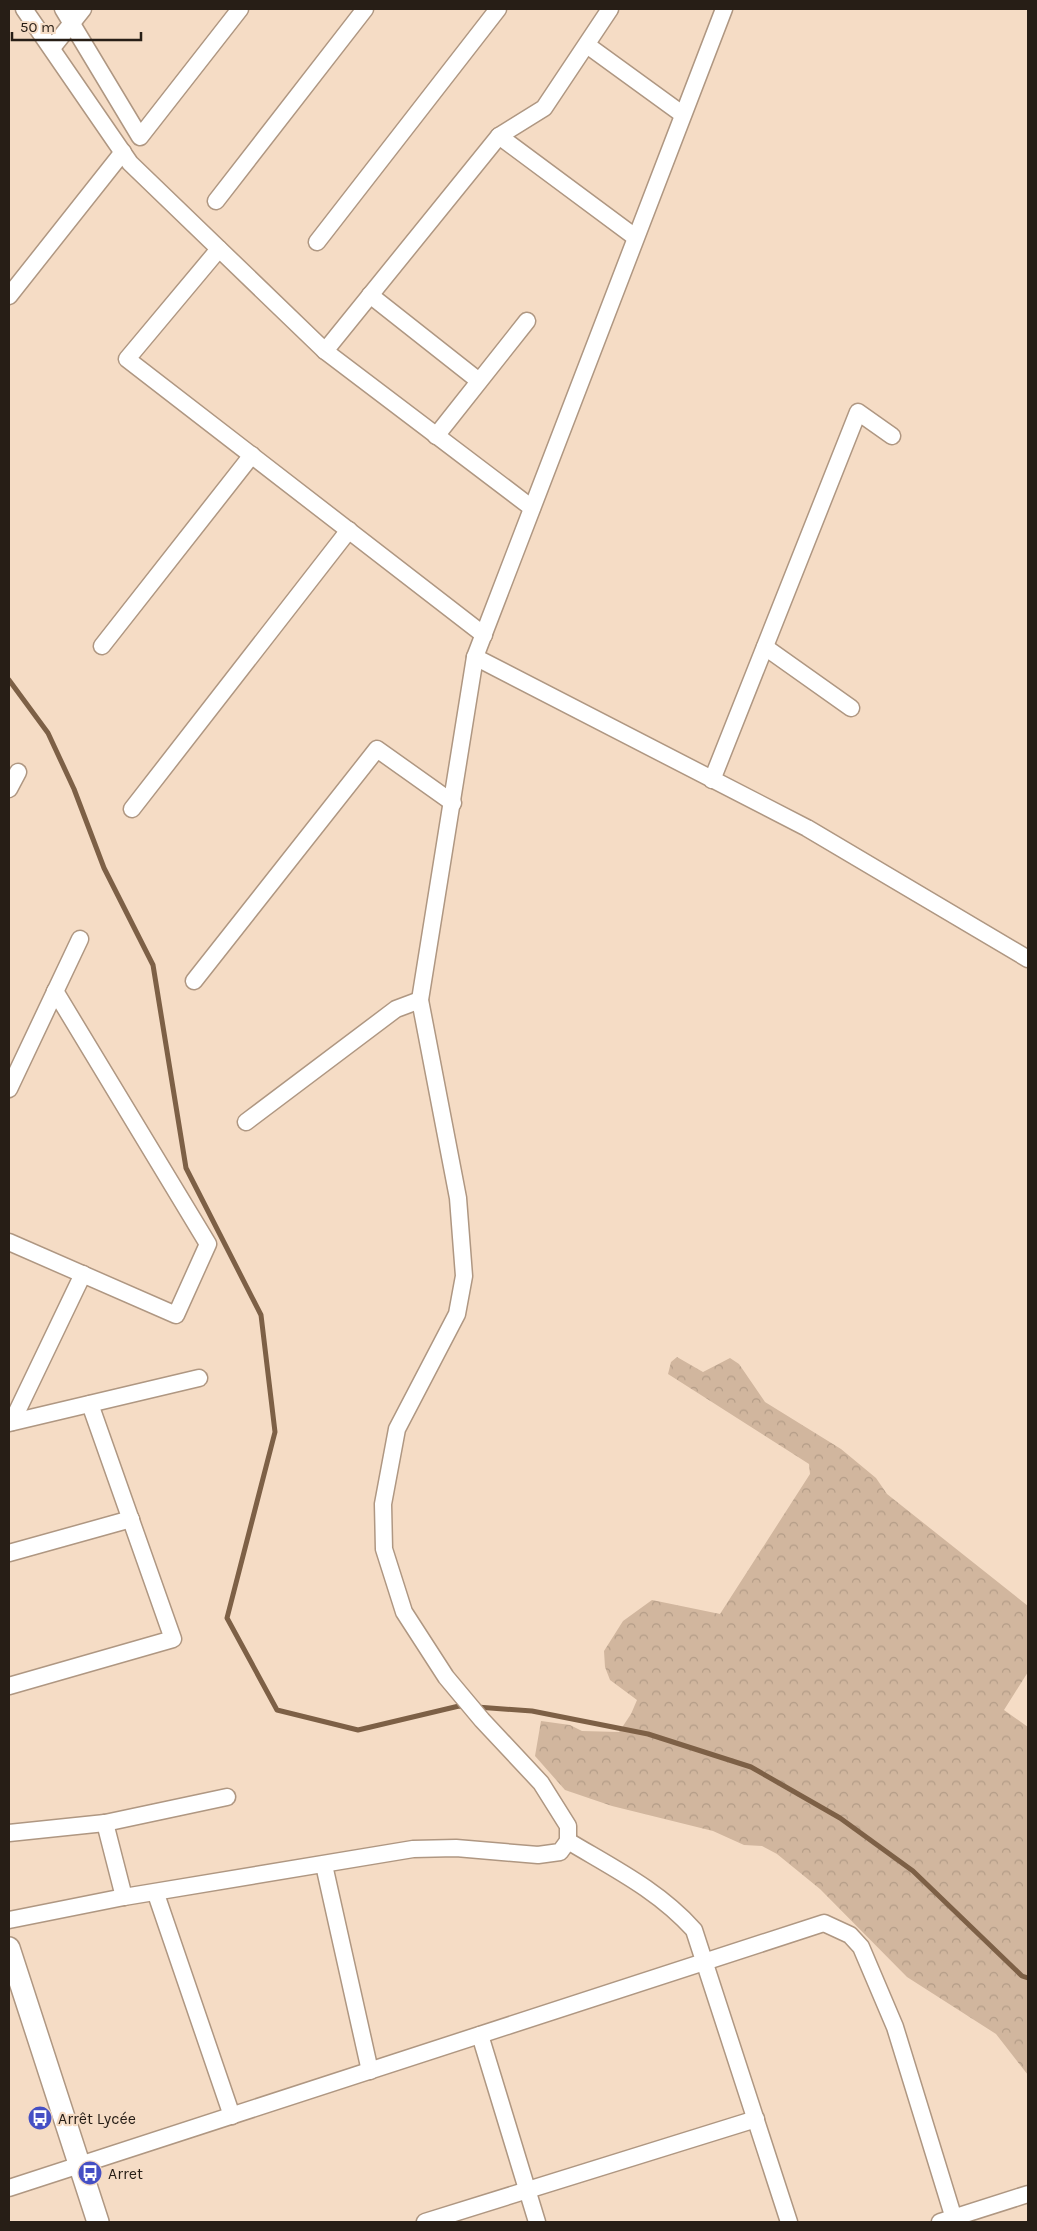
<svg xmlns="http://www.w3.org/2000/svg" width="1037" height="2231" font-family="Karla,sans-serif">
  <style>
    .forest { fill: url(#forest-crowns) }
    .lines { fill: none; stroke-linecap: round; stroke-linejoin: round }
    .stream { stroke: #7d6046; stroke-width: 5 }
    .minor-casing { stroke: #af9782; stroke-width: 19 }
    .tertiary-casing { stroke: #af9782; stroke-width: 24 }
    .minor { stroke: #fff; stroke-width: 16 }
    .tertiary { stroke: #fff; stroke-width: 21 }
    .labels { text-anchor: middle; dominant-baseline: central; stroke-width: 4.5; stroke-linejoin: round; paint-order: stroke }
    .poi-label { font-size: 16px; fill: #271e16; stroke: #f5dcc5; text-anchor: start }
  </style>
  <defs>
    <pattern id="forest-crowns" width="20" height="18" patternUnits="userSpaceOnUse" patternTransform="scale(1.25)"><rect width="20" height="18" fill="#d1b69e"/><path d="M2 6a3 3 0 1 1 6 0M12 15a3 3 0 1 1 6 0" fill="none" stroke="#b39c87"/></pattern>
  </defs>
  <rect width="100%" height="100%" fill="#f5dcc5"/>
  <polygon class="forest" points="677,1357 703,1372 730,1358 739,1364 765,1402 841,1449 876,1478 887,1494 1028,1606 1028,1672 1004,1710 1028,1727 1028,2111 1028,2075 996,2034 907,1977 820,1889 777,1854 762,1846 744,1845 713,1831 612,1806 565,1790 535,1756 541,1721 570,1725 582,1731 619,1732 631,1714 637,1700 610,1680 605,1667 604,1651 623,1621 652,1600 720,1614 810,1474 809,1464 668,1374 671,1362"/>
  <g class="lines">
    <g class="stream">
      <polyline points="9,680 48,733 74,789 104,868 153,965 186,1168 261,1315 275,1432 227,1618 277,1710 358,1730 459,1706 466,1707"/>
      <polyline points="477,1707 532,1711 648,1734 751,1767 840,1818 913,1871 1022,1976 1028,1978"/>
    </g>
    <defs>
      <g id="minor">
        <polyline points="24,9 130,163 325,351 532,508"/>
        <polyline points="63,9 140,137 240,9"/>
        <polyline points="587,45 682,114"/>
        <polyline points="52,48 83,9"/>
        <polyline points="499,136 635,237"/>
        <polyline points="216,201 365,9"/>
        <polyline points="317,242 498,9"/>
        <polyline points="219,249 127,359 484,635"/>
        <polyline points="370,295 479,381"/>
        <polyline points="9,296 123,152"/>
        <polyline points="325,351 499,136 544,108 610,9"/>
        <polyline points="436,436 527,321"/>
        <polyline points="102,646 252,455"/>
        <polyline points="765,647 851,708"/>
        <polyline points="475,657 807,828 1028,959"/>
        <polyline points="712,780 858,412 892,436"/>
        <polyline points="9,789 18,772"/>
        <polyline points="132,809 349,530"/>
        <polyline points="194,981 377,749 453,803"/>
        <polyline points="9,1089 80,939"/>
        <polyline points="246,1122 396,1009 420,1000"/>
        <polyline points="9,1242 176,1315 208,1244 55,991"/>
        <polyline points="12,1422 83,1274"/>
        <polyline points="9,1423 199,1378"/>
        <polyline points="9,1553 131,1519"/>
        <polyline points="9,1686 173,1639 90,1404"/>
        <polyline points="105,1823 124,1897"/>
        <polyline points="9,1833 105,1823 227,1797"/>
        <path d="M 568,1841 C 613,1868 658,1890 694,1930 L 789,2222"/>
        <polyline points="324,1865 370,2071"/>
        <polyline points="156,1894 232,2116"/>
        <polyline points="9,1920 124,1897 413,1849 456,1848 538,1855 560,1852 568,1841 568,1826 541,1783 482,1720 446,1677 404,1612 384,1549 383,1504 397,1429 457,1314 464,1276 458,1198 420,1000 475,657 724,9"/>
        <polyline points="480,2035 537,2222"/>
        <polyline points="9,2188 824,1923 850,1935 861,1947 895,2027 955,2222"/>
        <polyline points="425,2222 756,2119"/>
        <polyline points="940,2222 1028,2194"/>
      </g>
      <polyline id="tertiary" points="9,1948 98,2222"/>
    </defs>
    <use href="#minor" class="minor-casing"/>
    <use href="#tertiary" class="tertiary-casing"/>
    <use href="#minor" class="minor"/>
    <use href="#tertiary" class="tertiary"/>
  </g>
  <defs>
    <symbol id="bus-disc" viewBox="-11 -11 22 22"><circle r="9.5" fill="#454fc4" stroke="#f5dcc5"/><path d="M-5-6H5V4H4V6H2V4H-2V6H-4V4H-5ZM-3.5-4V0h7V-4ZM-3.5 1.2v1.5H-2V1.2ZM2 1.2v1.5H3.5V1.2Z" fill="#fff"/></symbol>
  </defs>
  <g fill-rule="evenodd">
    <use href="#bus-disc" x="26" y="2104" width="28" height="28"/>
    <use href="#bus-disc" x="76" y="2159" width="28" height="28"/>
  </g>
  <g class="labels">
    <g class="poi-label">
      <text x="58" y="2118">Arrêt Lycée</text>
      <text x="108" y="2173">Arret</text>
    </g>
  </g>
  <rect width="1037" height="2231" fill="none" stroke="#271e16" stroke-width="20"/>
  <path d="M12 32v8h129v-8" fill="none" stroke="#271e16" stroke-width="2.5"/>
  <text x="20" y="32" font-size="15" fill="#271e16" stroke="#f5dcc5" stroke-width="4" paint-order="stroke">50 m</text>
</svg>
